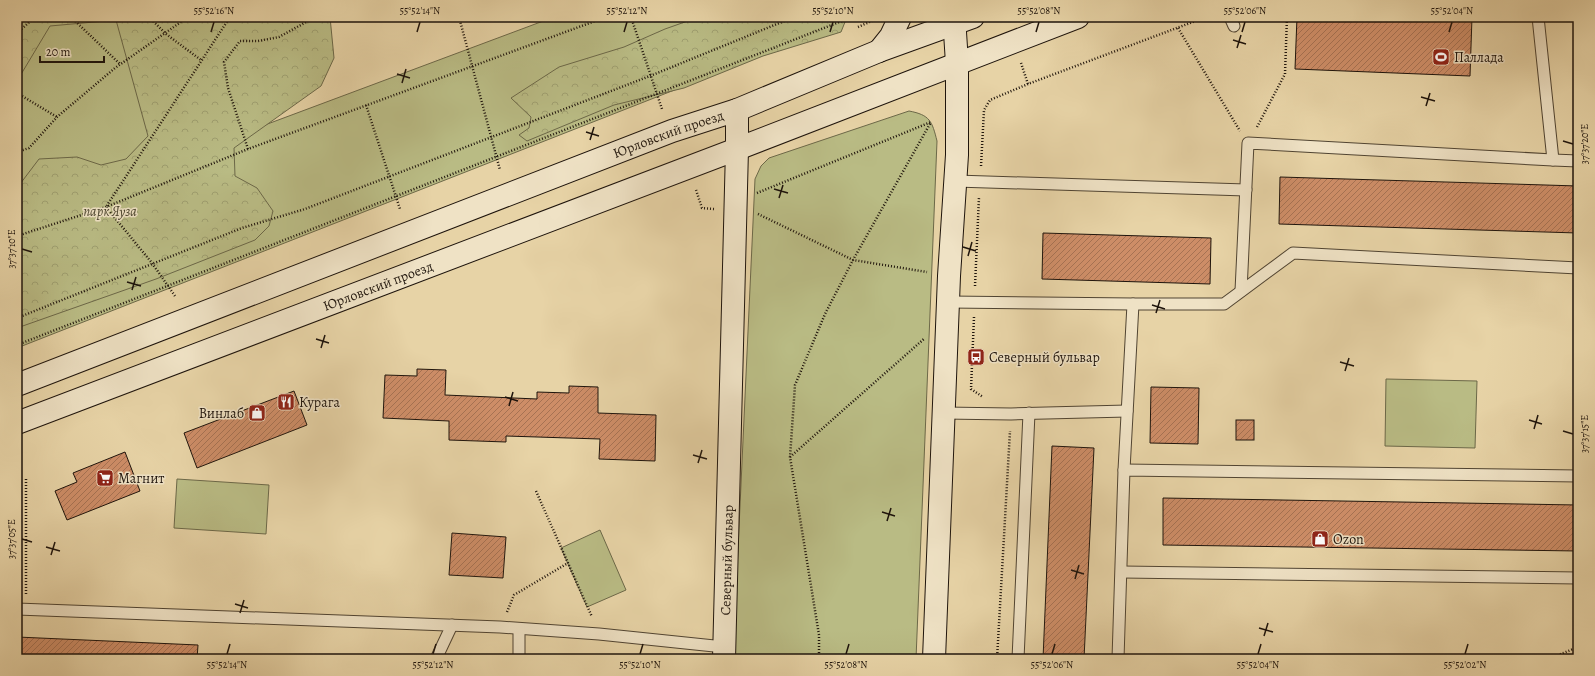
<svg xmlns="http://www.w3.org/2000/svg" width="1595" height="676" font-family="Alegreya,serif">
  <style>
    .green { fill: #b9bb84; stroke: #6c6848 }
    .forest { fill: url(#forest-crowns); stroke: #6c6848 }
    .building { fill: url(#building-hatch); stroke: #1e140c }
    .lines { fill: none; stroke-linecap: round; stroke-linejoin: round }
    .lane-casing { stroke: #504432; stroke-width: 13 }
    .secondary-casing { stroke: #1e140c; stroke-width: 24 }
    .path { stroke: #1e140c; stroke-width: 2.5; stroke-dasharray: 1 2; stroke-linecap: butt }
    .lane { stroke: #efe2c5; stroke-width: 11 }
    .secondary { stroke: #efe2c5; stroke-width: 22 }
    .ticks { fill: none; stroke: #1e140c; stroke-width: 1.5 }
    .labels { text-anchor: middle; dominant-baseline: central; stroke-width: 3; stroke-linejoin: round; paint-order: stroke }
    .poi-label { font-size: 14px; fill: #1e140c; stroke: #efe2c5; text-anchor: start }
    .street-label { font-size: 14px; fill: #1e140c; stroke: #efe2c5 }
    .park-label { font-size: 14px; font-style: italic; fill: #4c4630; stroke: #efe2c5 }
    .neatline { fill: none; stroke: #1e140c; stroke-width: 1.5 }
    .ticks-label { font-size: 10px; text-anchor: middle; fill: #1e140c }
  </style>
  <defs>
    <pattern id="forest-crowns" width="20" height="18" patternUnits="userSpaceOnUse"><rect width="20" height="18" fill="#b9bb84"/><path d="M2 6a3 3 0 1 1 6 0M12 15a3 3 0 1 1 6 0" fill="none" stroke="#9fa071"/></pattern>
    <pattern id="building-hatch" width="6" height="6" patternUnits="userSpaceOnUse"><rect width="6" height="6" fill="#cd8d67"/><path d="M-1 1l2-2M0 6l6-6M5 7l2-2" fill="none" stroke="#a67253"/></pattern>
  </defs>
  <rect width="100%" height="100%" fill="#e7d3a6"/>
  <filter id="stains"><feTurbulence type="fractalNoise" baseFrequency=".005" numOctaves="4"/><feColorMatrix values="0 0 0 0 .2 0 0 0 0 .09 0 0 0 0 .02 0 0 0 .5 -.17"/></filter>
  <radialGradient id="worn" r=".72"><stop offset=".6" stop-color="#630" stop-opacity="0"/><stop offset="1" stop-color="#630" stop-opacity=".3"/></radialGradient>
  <g class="green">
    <polygon points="17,17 241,17 214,144 554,17 836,17 835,27 17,348"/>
    <path d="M 909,111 C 930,115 932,121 937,141 L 916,659 L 733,659 L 755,179 L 761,166 L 769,158 Z"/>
    <polygon points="1386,379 1477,381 1475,448 1385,446"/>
    <polygon points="177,479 269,485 266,534 174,528"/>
    <polygon points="600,530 626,590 587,607 561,548"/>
  </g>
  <g class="forest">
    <polygon points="17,17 330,17 334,58 321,86 234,148 235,176 257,188 273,211 269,226 255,240 156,279 17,328 17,188 39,159 77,157 101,165 126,159 148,136 116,20 50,26 17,81"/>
    <polygon points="699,17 847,17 841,32 763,56 684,88 614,105 527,141 519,135 529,128 531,117 511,98 559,67 624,47 665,29"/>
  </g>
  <g class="building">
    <polygon points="1297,17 1472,17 1470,76 1295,69"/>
    <polygon points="1280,177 1578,186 1578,233 1279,224"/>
    <polygon points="1043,233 1211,238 1210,284 1042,279"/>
    <polygon points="417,369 446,370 445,395 537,399 537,392 569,393 569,386 598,387 598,413 656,415 655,461 599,459 600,439 506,436 506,442 449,440 449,421 383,418 385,375 417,376"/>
    <polygon points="1151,387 1199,388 1198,444 1150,443"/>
    <polygon points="294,391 307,425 197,468 184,433"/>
    <rect x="1236" y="420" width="18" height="20"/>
    <polygon points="1052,446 1094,448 1084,659 1043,659"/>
    <polygon points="125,452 140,491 67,520 55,491 77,482 73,473"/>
    <polygon points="1163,498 1578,505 1578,551 1163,545"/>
    <polygon points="452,533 506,537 503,578 449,575"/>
    <polygon points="17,637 198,645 197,659 17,659"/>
  </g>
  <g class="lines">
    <defs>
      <g id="lane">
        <polyline points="1230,17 1234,26"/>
        <polyline points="1538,17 1553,160 1578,161"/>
        <polyline points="956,181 1246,190"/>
        <polyline points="1241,291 1248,143 1553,160"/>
        <polyline points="949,302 1133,304"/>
        <polyline points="944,413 1011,414 1127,411"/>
        <polyline points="1124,470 1133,304 1224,304 1293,253 1578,268"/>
        <polyline points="1122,572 1578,578"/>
        <polyline points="17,609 500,627 599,634 724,647"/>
        <polyline points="436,659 452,625"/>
        <polyline points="519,659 519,629"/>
        <polyline points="1018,659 1029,413"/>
        <polyline points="1118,659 1124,470 1578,476"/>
      </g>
      <g id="secondary">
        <polyline points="879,51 891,36 900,17"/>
        <path id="s1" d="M 17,385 L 672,131 L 737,110 L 879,51 L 973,17"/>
        <path id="s2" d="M 17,423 L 737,149 L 1078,17"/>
        <path id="s3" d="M 724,659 L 737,149 L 737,110"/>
        <polyline points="934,659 949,276 957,155 957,63 954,17"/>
      </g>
    </defs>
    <use href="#lane" class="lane-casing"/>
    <use href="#secondary" class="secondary-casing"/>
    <g class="path">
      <polyline points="71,17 120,64"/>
      <polyline points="149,17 166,34 201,60"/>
      <polyline points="459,17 500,170"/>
      <polyline points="631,17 662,109"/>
      <polyline points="858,27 874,20"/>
      <polyline points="1178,28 1240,131"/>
      <polyline points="17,33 35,17"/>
      <polyline points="1021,63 1028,84"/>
      <polyline points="17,93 57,117"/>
      <polyline points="366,105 400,209"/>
      <polyline points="1257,127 1285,74 1287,17"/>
      <polyline points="248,149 228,88 224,62 240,41 258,41 279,37 308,21 311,17"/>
      <polyline points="17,152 29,148 57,117 115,68 188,17"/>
      <polyline points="981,166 984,110 990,100 1028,84 1206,17"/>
      <polyline points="696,190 702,208 714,209"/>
      <polyline points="757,193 931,122"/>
      <polyline points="758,214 853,260 927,272"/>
      <polyline points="17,236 106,207 248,149 606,17"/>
      <polyline points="975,286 979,197"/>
      <polyline points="175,296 152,263 106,207 230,17"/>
      <polyline points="974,317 971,389 983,397"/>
      <polyline points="17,318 242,228 305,209 650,76 794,17"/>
      <polyline points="17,345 852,17"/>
      <polyline points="790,457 925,338"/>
      <polyline points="536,491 592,617"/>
      <polyline points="26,594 26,477"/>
      <polyline points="507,612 514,595 568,563"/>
      <polyline points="819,659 819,635 790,457 795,385 825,314 853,260 931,122"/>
      <polyline points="997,659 1010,431"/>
      <polyline points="1549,659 1578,647"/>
    </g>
    <use href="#lane" class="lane"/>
    <use href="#secondary" class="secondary"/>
  </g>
  <path class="ticks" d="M 211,32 L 214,22M 417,32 L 420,22M 624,32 L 627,22M 830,32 L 833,22M 1036,32 L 1039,22M 1242,32 L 1245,22M 1449,32 L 1452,22M 1233,40 L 1246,44M 1237,48 L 1241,35M 397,74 L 410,78M 402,83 L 406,69M 1421,97 L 1435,101M 1426,106 L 1430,93M 586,132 L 599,136M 590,140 L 594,127M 1563,141 L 1573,144M 774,189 L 788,193M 779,198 L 783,185M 963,247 L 976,251M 22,249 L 32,252M 968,256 L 972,242M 127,282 L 141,286M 132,290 L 136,277M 1152,305 L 1165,309M 1156,313 L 1160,300M 316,339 L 329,343M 321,348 L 325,335M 1340,362 L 1354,366M 1345,371 L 1349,358M 505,397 L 518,401M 509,406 L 513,392M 1529,420 L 1542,424M 1534,429 L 1538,415M 1563,431 L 1573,434M 693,455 L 707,459M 698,463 L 702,450M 882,512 L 895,516M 887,521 L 891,508M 22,539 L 32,542M 46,547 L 60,551M 51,555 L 55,542M 1071,570 L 1084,574M 1075,579 L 1079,565M 235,604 L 248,608M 240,613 L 244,600M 1259,628 L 1273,632M 1264,636 L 1268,623M 227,654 L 230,644M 433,654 L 436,644M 640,654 L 643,644M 846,654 L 849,644M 1052,654 L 1055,644M 1258,654 L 1261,644M 1465,654 L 1468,644"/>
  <defs>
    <symbol id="stadium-square" viewBox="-11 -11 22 22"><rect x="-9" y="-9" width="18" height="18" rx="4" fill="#8f2418" stroke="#efe2c5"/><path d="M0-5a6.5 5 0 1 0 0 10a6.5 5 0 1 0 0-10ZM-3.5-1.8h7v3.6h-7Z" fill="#fff"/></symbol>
    <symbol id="bus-square" viewBox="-11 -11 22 22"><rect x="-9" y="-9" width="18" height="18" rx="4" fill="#8f2418" stroke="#efe2c5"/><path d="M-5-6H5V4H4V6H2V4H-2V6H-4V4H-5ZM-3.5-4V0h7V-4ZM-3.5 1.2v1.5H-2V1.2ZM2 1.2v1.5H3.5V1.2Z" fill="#fff"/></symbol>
    <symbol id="restaurant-square" viewBox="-11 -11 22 22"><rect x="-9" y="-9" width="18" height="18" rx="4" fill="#8f2418" stroke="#efe2c5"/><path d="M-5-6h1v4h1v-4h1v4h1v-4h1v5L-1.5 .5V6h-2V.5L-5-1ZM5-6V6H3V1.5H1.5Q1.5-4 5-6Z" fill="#fff"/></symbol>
    <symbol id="shop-square" viewBox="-11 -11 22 22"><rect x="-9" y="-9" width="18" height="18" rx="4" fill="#8f2418" stroke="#efe2c5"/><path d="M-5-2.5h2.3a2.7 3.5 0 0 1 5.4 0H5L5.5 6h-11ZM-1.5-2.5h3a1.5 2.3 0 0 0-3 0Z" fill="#fff"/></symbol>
    <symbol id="supermarket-square" viewBox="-11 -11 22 22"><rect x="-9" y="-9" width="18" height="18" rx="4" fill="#8f2418" stroke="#efe2c5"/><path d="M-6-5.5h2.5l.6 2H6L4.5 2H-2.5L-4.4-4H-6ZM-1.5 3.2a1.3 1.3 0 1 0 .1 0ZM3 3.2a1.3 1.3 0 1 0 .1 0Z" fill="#fff"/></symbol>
  </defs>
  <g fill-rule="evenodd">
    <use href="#stadium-square" x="1431" y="47" width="20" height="20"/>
    <use href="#bus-square" x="966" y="347" width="20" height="20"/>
    <use href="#restaurant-square" x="276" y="392" width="20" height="20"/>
    <use href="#shop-square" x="247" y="403" width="20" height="20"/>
    <use href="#supermarket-square" x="95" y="468" width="20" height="20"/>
    <use href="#shop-square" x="1310" y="529" width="20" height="20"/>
  </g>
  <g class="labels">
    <g class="poi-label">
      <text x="1454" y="57">Паллада</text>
      <text x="989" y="357">Северный бульвар</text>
      <text x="299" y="402">Курага</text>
      <text x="244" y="413" text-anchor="end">Винлаб</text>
      <text x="118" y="478">Магнит</text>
      <text x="1333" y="539">Ozon</text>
    </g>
    <g class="street-label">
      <text stroke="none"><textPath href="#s1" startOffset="698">Юрловский проезд</textPath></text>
      <text stroke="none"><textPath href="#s2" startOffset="386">Юрловский проезд</textPath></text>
      <text stroke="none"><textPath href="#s3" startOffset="99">Северный бульвар</textPath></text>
    </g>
    <g class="park-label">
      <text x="110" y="211">парк Яуза</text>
    </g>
  </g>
  <rect width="1595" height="676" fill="none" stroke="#e7d3a6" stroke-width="44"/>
  <path d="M40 56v6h64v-6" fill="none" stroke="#1e140c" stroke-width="2"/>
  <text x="46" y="56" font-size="12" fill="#1e140c" stroke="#efe2c5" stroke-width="3" paint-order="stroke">20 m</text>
  <rect x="22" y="22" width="1551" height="632" class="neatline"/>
  <g class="ticks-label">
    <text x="214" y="14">55°52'16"N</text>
    <text x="420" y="14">55°52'14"N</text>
    <text x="627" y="14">55°52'12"N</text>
    <text x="833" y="14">55°52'10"N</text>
    <text x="1039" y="14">55°52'08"N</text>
    <text x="1245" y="14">55°52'06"N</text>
    <text x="1452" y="14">55°52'04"N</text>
    <text transform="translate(1584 144) rotate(-90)" y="4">37°37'20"E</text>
    <text transform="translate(11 249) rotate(-90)" y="4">37°37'10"E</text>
    <text transform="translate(1584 434) rotate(-90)" y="4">37°37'15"E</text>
    <text transform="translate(11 539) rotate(-90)" y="4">37°37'05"E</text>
    <text x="227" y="668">55°52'14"N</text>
    <text x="433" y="668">55°52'12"N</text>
    <text x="640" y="668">55°52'10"N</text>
    <text x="846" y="668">55°52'08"N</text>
    <text x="1052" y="668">55°52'06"N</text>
    <text x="1258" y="668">55°52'04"N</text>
    <text x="1465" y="668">55°52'02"N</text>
  </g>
  <rect width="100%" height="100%" filter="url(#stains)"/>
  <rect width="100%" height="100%" fill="url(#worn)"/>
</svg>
